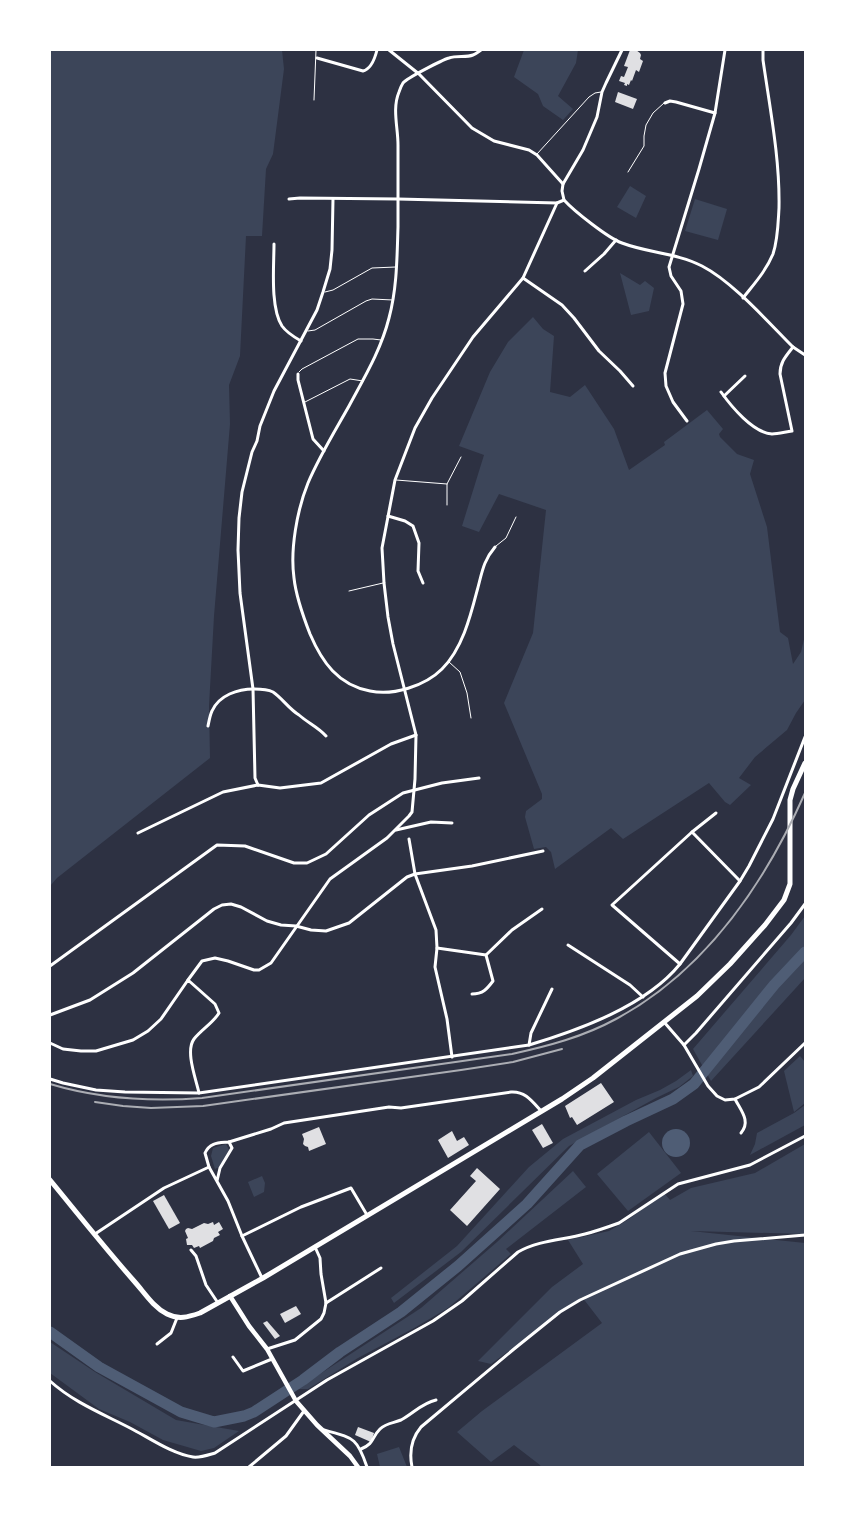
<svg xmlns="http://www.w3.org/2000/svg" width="855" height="1517" font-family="'Work Sans',sans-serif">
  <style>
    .green { fill: #3c4559 }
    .water { fill: #4f5d75 }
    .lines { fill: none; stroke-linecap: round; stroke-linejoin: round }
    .river { stroke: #4f5d75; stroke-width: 11 }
    .building { fill: #e0e0e3 }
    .service { stroke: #fff; stroke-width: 1 }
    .minor { stroke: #fff; stroke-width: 3 }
    .secondary { stroke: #fff; stroke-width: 4.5 }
    .primary { stroke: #fff; stroke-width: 5 }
    .rail { stroke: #abadb3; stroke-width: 2 }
  </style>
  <rect width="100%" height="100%" fill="#2d3142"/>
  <g class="green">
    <polygon points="50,50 282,50 284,69 273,154 266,169 262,236 246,236 240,356 229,385 230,424 214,616 209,706 210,758 57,878 50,886"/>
    <polygon points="524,50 578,50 576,63 558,96 573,109 563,120 543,106 538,94 514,77"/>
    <polygon points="630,186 646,196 636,218 617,207"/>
    <polygon points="695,199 727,209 718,240 685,231"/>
    <polygon points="620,273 640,285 645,281 654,288 649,311 631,315"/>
    <polygon points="533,317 543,329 554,336 550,392 570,397 585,385 614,429 629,470 665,445 664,442 707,410 723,429 719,434 720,437 737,454 754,460 750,474 767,527 780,632 788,638 793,664 801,652 805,635 805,700 796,713 787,730 755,757 739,778 751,785 730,805 725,802 709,783 623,839 611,828 555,869 551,852 546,847 534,849 525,817 526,811 542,799 542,794 504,703 533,633 546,510 499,494 479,532 462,526 484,455 459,446 490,372 508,342"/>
    <polygon points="805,916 805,978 711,1081 693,1049 791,935"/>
    <polygon points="800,1056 805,1062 805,1103 794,1112 784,1071"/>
    <polygon points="691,1070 693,1076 679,1087 656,1098 569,1146 461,1252 394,1303 391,1298 457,1246 529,1167 563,1139 636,1100 660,1090 676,1081"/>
    <polygon points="805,1105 805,1125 750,1155 755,1144 757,1133 794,1113"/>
    <polygon points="649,1132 681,1173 628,1211 597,1174"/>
    <polygon points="226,1144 229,1150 219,1167 215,1169 211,1156 213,1148"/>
    <polygon points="805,1144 805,1234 691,1231 805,1243 805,1467 541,1467 540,1465 514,1445 491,1462 457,1432 482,1411 602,1323 582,1297 491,1364 478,1361 552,1287 583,1264 568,1240 609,1231 629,1219 664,1193 670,1200 691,1188 755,1173"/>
    <polygon points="573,1171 586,1187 506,1249 511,1254 448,1308 416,1327 358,1358 308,1389 297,1389 421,1308 497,1242"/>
    <polygon points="262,1176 265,1183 264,1192 254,1197 248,1182"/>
    <polygon points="50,1342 95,1372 176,1420 239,1431 214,1448 201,1451 163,1440 130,1422 99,1409 50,1373"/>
    <polygon points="399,1447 407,1467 380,1467 377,1454"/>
  </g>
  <circle class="water" cx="676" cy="1143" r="14"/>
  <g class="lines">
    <polyline class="river" points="50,1332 99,1367 181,1412 214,1422 244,1416 254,1412 303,1380 340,1352 401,1312 458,1266 527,1204 580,1145 626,1121 673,1099 694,1084 774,985 805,952"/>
  </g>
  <g class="building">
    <polygon points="630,50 636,50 640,53 641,55 640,59 643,61 639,72 636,70 632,81 631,80 629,85 627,84 627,86 624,85 625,83 619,81 621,76 624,77 628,67 624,66"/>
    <polygon points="618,92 637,99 633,109 615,102"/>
    <polygon points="601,1083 614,1102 577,1125 572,1117 570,1118 565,1106"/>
    <polygon points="542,1124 553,1143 543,1148 532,1130"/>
    <polygon points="319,1127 326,1144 309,1151 308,1147 305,1146 303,1144 304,1139 302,1134"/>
    <polygon points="452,1131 457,1141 464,1137 469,1145 448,1158 438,1140"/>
    <polygon points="477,1168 500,1189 467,1226 450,1210 476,1181 470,1176"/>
    <polygon points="164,1195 180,1223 169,1229 153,1201"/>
    <polygon points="213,1222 214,1225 219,1222 223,1229 218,1232 220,1235 214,1238 213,1241 200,1248 199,1246 194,1248 192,1245 187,1245 186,1239 188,1238 185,1231 186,1229 188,1228 192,1229 204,1223 208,1224"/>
    <polygon points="296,1306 301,1314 285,1323 280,1314"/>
    <polygon points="267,1321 280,1336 275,1339 263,1323"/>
    <polygon points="358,1427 374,1433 371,1442 355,1435"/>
  </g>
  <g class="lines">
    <g class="service">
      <polyline points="314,100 316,50"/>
      <polyline points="537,154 589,97 595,93 601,92"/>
      <polyline points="628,172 644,146 644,136 646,125 653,113 664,103"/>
      <polyline points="325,292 333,290 372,268 396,267"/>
      <polyline points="308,331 315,330 366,301 372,299 393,300"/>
      <polyline points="299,372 302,369 358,339 373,339 381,340"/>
      <polyline points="305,402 350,379 363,381"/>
      <polyline points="396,480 447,484"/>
      <polyline points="447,505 447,484 461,457"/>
      <polyline points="496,546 506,538 516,517"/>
      <polyline points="349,591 383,583"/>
      <polyline points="449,662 460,672 467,693 471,718"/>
    </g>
    <g class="minor">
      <polyline points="389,50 419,74 472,128 494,141 529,150 537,155 563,184"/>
      <path d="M 481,50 C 478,52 476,54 473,55 C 466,58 457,55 449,58 C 442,60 407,78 403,83 C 401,86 400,89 399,92 C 392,109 398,127 398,145 C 398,172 398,199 398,227 C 397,258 397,288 389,318 C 381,350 364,378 349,406 C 335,431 319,457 308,483 C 297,510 290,550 294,578 C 296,597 303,616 310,634 C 322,662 338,685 370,691 C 393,696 425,686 442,669 C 462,649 470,618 477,591 C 482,573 483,561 495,547"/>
      <path d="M 622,50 L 606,83 L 602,92 L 597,117 L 583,150 L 563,184 L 562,191 L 564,200 C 574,211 608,238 622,243 C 648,253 677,253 702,266 C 733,282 768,322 793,347 L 805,355"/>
      <path d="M 317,58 L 363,71 C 371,69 375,58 377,50"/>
      <polyline points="665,103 670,101 676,102 715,113"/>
      <polyline points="289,199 300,198 398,199 557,203"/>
      <path d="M 274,244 C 274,266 270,307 282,326 C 287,333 294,337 301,341"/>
      <polyline points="585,271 604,254 616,240"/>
      <polyline points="523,278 562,305 574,318 599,351 620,371 633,386"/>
      <path d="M 743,298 C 754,284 766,271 773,254 C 778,239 778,224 779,208 C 780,159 770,109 763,60 L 763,50"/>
      <polyline points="298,374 298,380 313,439 324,451"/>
      <path d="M 721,392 C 731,406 753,433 772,434 C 778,434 785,432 792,431 L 780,374 C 780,362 786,356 793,347"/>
      <polyline points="724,396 745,376"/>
      <polyline points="687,421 673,402 666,386 665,373 683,304 681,291 671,276 669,267 699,169 715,113 725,50"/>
      <polyline points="388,516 405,521 413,526 419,543 418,571 423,583"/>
      <path d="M 208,726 C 209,721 210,715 212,711 C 219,695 238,689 254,689 C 260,689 267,689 273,692 C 282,698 289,709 299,715 C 308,723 318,727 326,736"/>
      <polyline points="258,785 255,778 253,689 240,593 238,550 239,518 242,492 252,452 257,441 260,426 274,391 317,310 323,292 330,269 332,250 333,199"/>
      <polyline points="396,830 431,822 452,823"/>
      <polyline points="692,832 740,881"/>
      <polyline points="138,833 223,792 258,785 280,788 321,783 391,744 416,735"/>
      <polyline points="409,839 415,874 436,930 437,948 435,967 447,1019 452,1057"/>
      <polyline points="568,945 630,985 643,997"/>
      <path d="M 437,948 L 486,955 L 493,981 C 487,989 483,994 472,994"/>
      <polyline points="486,955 512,930 542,909"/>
      <polyline points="680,964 612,905 692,832 716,813"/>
      <polyline points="50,966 217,845 245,846 294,863 307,863 326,854 369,815 403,793 442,783 479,778"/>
      <polyline points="188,980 202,961 215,958 228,961 254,970 259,970 271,963 330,879 387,838 409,816 412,812 415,779 416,735 393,644 388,617 384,583 382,548 395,480 415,428 432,398 473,337 523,278 557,203 564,200"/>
      <polyline points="50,1015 90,1000 133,973 214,909 222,905 231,904 241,907 267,921 281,925 296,926 311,930 326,931 349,923 407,877 415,874 472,866 543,851"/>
      <polyline points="664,1022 684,1045 708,1086 717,1096 725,1100 735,1099 759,1087 805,1043"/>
      <path d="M 50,1043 L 63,1049 L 81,1051 L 96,1051 L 133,1040 L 148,1031 L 161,1019 L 188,980 L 215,1004 L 219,1013 C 213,1023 202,1029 194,1039 C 185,1051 196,1079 199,1093"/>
      <polyline points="529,1045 531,1033 552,989"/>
      <polyline points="684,1045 696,1033 791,923 805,904"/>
      <path d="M 50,1079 L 63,1083 L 96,1090 L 125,1092 L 199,1093 L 529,1045 C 579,1030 646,1006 680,964 L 740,881 L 749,866 L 773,819 L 805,737"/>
      <path d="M 735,1099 C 741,1111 751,1121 741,1133"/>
      <path d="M 229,1142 L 271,1129 L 284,1123 L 389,1107 L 401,1108 L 511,1092 C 525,1091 532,1101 541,1111"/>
      <path d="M 217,1181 L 220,1168 L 232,1148 L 229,1142 C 219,1143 210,1142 205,1153 L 209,1167 L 228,1201 L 242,1236 L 262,1278"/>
      <polyline points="95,1234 164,1188 209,1167"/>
      <polyline points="242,1236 301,1207 351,1188 367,1215"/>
      <polyline points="191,1250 196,1256 206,1285 218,1303"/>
      <polyline points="326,1303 381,1268"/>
      <polyline points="157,1344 171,1333 177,1318"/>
      <polyline points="267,1349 295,1340 321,1319 324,1313 326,1303 321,1274 320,1258 315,1247"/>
      <polyline points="233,1357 243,1371 272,1359"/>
      <path d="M 50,1381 C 73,1402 103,1414 130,1428 C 148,1437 172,1454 193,1457 C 200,1458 208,1455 215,1453 L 327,1380 L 433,1321 L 462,1301 L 518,1252 C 539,1240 563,1240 585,1234 C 597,1231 608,1227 619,1223 L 678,1184 L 750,1165 L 805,1136"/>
      <path d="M 324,1430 C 353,1438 357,1437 367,1467"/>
      <path d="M 361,1449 C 375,1443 371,1438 380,1429 C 386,1423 394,1423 401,1420 C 414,1413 422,1403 436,1400"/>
      <polyline points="249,1467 286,1436 304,1411"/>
      <path d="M 412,1467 C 409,1452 411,1439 421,1427 L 514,1349 L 560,1312 L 580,1300 L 680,1254 L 716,1244 L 734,1241 L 805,1235"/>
    </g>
    <polyline class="secondary" points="230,1296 249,1326 267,1349 296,1401 317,1425 350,1456 358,1467"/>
    <path class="primary" d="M 50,1180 C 78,1214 105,1248 134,1281 C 144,1292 153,1307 167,1314 C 179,1320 188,1317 200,1313 L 263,1278 L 562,1099 L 593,1078 L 697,996 L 730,964 L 765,925 L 784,900 L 790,884 L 790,800 L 793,789 L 805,763"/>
    <g class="rail">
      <path d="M 50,1084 C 100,1099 150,1102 202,1098 L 512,1054 C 548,1046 583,1037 616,1019 C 705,971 765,883 805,793"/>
      <polyline points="95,1102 123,1106 151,1108 203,1106 461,1070 513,1062 562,1049"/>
    </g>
  </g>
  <rect width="855" height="1517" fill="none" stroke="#ffffff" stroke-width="102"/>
</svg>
